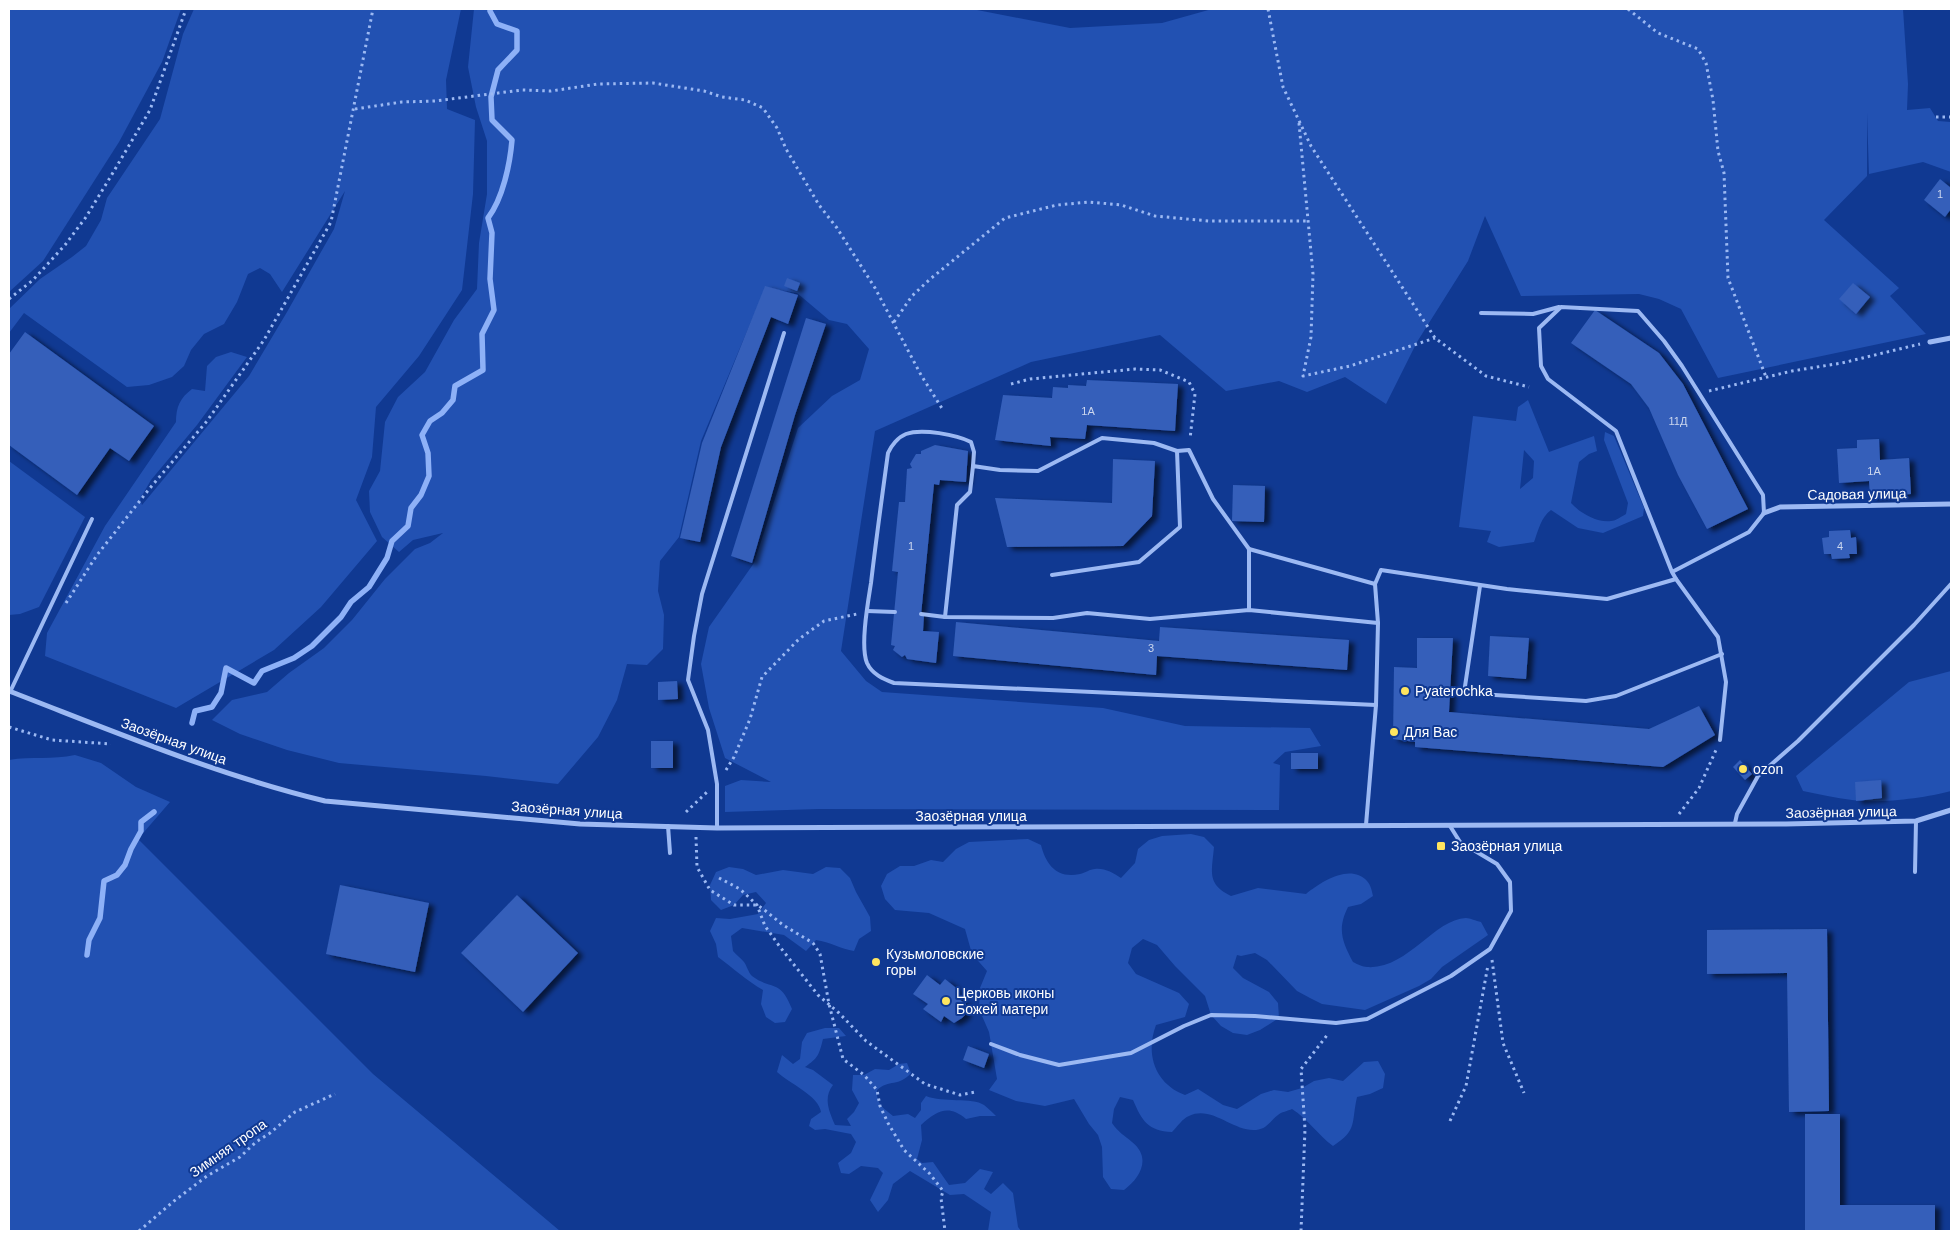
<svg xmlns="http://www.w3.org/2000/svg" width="1960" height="1240" font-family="Arial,sans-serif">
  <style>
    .green { fill: #2251b2; fill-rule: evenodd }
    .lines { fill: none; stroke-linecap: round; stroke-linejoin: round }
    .stream { stroke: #8eb1f7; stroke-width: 5.5 }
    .building { fill: #345fba; filter: url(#shadow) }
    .path { stroke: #9cb9f3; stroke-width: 3; stroke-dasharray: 2.5 4; stroke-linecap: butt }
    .lane { stroke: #9cb9f3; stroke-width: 4 }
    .street { stroke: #9cb9f3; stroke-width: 5 }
    .poi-dot { fill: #ffe55f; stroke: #103992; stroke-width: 2 }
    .labels { text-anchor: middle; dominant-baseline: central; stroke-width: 4; stroke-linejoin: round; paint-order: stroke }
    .number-label { font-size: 11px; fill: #ccd7ee }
    .street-label { font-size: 14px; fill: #fff; stroke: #103992 }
    .poi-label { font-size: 14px; fill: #fff; stroke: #103992; text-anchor: start }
  </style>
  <defs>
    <filter id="shadow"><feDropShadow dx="5.5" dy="3" stdDeviation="2.5" flood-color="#0009"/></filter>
  </defs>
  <rect width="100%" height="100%" fill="#103992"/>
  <g class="green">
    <polygon points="9,9 181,9 162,62 119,142 43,261 9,292"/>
    <path d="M 194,9 L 461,9 L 446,80 L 447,109 L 475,120 L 473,194 L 462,290 L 419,356 L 376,407 L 372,457 L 356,500 L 377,541 L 321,607 L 274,650 L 176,708 L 45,656 L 47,633 L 105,526 L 176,422 C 176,407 180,398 192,389 L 205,391 L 207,366 L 216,357 L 231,352 L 247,357 L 197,425 L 151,480 L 140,499 L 142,505 L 249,376 L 287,312 L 334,229 L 345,191 L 282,292 L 270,274 L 260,268 L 248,274 L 237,302 L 224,324 L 204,334 L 191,350 L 184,366 L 172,377 L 149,385 L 127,387 L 24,313 L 9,333 L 9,309 L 40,279 L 72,257 L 86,246 L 101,220 L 107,198 L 160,119 L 183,34 Z"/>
    <polygon points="474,9 972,9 1070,28 1162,23 1212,9 1903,9 1908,84 1907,110 1930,108 1938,121 1951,122 1951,172 1923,162 1869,174 1867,113 1867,176 1824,220 1899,288 1890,296 1926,334 1718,378 1681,309 1659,299 1639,294 1521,296 1485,216 1468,261 1417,342 1386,404 1345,377 1307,392 1279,381 1226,391 1160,335 1031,362 875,431 841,651 866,681 882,692 1103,708 1185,726 1310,728 1321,746 1285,752 1273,763 1280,765 1279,810 819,809 725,812 725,786 741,780 771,782 725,758 709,708 701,664 709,627 754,563 798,428 832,396 860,380 869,349 847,324 829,320 797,293 765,288 701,441 679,537 660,561 658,591 664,615 663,649 647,665 627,664 617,700 598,737 558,784 486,776 339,763 287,750 240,734 212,720 232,700 267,692 289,673 324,648 352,620 385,579 415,549 430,543 443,533 413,540 399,552 382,537 370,512 369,491 380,471 385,422 398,397 425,372 454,320 477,289 479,243 487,194 487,141 476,107 468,67"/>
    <path d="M 1528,400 L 1549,452 L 1594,436 L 1597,451 L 1589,454 L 1579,462 L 1571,503 C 1580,513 1597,523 1611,521 C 1616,521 1622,516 1626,514 L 1628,503 L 1604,440 L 1605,432 L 1614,436 L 1644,508 L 1643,516 L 1603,533 L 1578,528 L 1551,510 C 1541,517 1538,531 1534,542 L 1499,547 L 1487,542 L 1491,531 L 1459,527 L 1473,416 L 1516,421 L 1518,407 ZM 1524,450 L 1534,461 L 1533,478 L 1520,489 Z"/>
    <polygon points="9,461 85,517 39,607 20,614 9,615"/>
    <path d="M 1951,671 L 1951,791 C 1925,798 1879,804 1852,800 C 1836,798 1819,794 1803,791 L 1796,776 L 1909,682 Z"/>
    <path d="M 75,755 L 101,763 L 136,787 L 170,802 L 138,839 L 373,1074 L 560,1231 L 9,1231 L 9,760 C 32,756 52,760 75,755 Z"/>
    <path d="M 1191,834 L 1204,837 L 1214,847 C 1212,871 1206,884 1231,896 L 1258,888 L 1306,894 C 1321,882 1350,863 1367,881 C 1371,885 1372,892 1373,896 L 1361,904 L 1348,907 C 1337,929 1342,941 1353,962 C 1357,964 1363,967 1367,967 C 1407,970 1434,919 1466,918 C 1470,918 1476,921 1481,922 L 1488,935 L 1442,967 L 1431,979 L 1419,986 L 1365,1010 L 1322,1004 L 1310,998 L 1297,991 L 1267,960 L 1255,953 L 1241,956 L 1237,955 L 1233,968 L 1243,978 L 1269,992 L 1278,1003 L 1279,1018 L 1260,1030 L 1247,1035 L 1233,1033 L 1221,1026 L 1211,1015 L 1205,996 L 1175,966 L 1157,945 L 1143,939 L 1132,948 L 1128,963 L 1136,974 L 1179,993 L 1189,1004 L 1185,1017 L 1156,1025 C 1145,1054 1155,1084 1185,1095 L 1198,1089 L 1223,1105 L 1237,1109 L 1261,1094 L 1274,1090 L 1288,1092 L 1302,1088 L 1314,1081 L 1329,1078 L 1343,1081 L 1364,1062 L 1378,1061 L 1385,1074 L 1383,1088 L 1370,1094 L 1357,1097 C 1351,1123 1358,1130 1333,1146 C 1318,1135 1308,1119 1292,1109 C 1288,1111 1281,1112 1278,1115 C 1270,1121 1267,1129 1256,1130 C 1233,1132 1212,1105 1189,1116 C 1183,1118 1177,1127 1172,1132 C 1148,1131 1142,1121 1133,1100 L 1120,1097 L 1114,1109 L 1112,1123 C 1119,1133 1124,1135 1132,1142 C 1152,1158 1140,1178 1124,1190 L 1111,1189 L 1103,1177 L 1102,1147 L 1098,1135 L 1089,1124 L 1074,1099 L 1045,1106 L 1016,1101 L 989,1090 L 997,1079 L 989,1032 L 979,1009 L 980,988 L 987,971 L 972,954 L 965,929 L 929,913 L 895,910 L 885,899 L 881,886 L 887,874 L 900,866 L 914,866 L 931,860 L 943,862 L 956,849 L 969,842 L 1028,839 L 1041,845 C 1046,865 1057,879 1080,874 C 1085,873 1090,869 1095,869 C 1105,868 1113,873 1121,878 L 1135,863 L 1138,849 L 1149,840 L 1162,836 Z"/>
    <path d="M 729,867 L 743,869 L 756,875 L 783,870 L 813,874 L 826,867 L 840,868 L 850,878 L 856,892 L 870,917 L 871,931 L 859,939 L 854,951 C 841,949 830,942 816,940 L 806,951 L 784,935 L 742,928 L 731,936 L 733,951 C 736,955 741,958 744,962 C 747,966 748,972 752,976 C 772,991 780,978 792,1009 L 785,1022 L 775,1023 L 766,1017 L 761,1004 L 763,990 C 747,981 733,968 718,957 L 716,944 L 710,931 L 716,918 L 730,919 L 758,914 L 766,903 L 756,892 L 743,895 L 734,905 L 721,910 L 711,900 L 710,885 L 716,872 Z"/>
    <path d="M 825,1028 L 839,1028 L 846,1036 L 823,1039 C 819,1055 818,1058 805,1067 L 813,1070 L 833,1085 C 823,1098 829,1111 835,1125 L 851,1126 L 847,1119 L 854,1112 L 859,1103 L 852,1090 L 853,1075 L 864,1075 L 875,1069 L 889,1070 L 899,1064 L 907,1063 L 911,1073 C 899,1087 889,1079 877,1090 C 876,1104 883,1108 893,1116 L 908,1114 L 915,1118 L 921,1110 L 921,1103 L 926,1096 C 943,1103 972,1097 984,1105 C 988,1108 992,1112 996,1116 L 980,1116 L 966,1119 C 948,1104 937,1111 921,1125 L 922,1140 L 917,1159 L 922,1163 L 933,1162 L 949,1185 L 965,1183 L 980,1169 L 993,1172 L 984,1189 L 991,1194 L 1003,1183 L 1013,1193 L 1018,1227 L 1021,1231 L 988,1231 L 991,1212 L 964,1194 L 950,1195 L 910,1171 L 893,1184 L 888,1200 L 878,1212 L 870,1200 L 883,1173 L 878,1168 L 861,1166 L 849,1174 L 841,1173 L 838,1163 L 851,1153 L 856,1142 L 851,1134 L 825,1129 L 815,1130 L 809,1126 L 811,1119 L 821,1112 C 819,1096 789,1083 777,1072 L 782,1055 L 793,1064 L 800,1059 L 802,1042 L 807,1033 Z"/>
  </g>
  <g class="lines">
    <g class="stream">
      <path d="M 192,723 L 195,711 L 212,707 L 221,693 L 226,668 L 254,683 L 262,671 L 294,658 L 312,646 L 341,617 L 351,602 L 369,587 L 387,558 L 392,541 L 408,526 L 411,508 L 421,495 L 429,476 L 428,453 L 422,435 L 430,421 L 442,413 L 453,400 L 455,386 L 483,370 L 482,334 L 494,310 L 490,279 L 492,233 L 488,218 C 503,198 510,164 512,140 L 492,120 L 491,97 L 498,70 L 517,50 L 517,31 L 497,24 L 490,11 L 490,9"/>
      <polyline points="87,955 89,940 100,918 104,881 117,875 125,865 131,849 141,831 141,822 154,812"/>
    </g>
  </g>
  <g class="building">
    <polygon points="1940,179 1951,188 1951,209 1945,217 1924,200"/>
    <polygon points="787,278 800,283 797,291 784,286"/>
    <polygon points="1853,283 1870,297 1856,314 1839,299"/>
    <polygon points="765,286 798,295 788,324 771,317 721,447 700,542 680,538 702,443"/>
    <polygon points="1595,310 1659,353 1683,384 1748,509 1707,529 1678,475 1649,408 1631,384 1571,343"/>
    <polygon points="806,318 826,324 795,415 752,563 731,556"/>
    <polygon points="25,332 154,426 129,461 110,448 77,495 9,445 9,354"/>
    <polygon points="1087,380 1178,384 1175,431 1087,425 1085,439 1050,437 1051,446 995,440 1003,395 1052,398 1053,387 1068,388 1068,385 1086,386"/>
    <polygon points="1879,439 1880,460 1909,458 1911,494 1870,497 1869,481 1839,483 1837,449 1857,448 1857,440"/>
    <polygon points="935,445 968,451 966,482 940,480 939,485 934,484 921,615 924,615 923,631 939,632 936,663 907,659 905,655 902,657 893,650 895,646 891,645 898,572 892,571 899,502 905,502 907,469 912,468 910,464 916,454 921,454 921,451"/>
    <polygon points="1113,459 1155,461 1152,516 1123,546 1007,547 995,498 1112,503"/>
    <polygon points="1233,485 1265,486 1264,522 1232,521"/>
    <polygon points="1850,530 1851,538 1856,537 1857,554 1849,554 1850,558 1832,559 1831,554 1824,554 1822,538 1829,537 1829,531"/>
    <polygon points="956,622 1159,641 1160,627 1349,640 1347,670 1157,656 1156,675 953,656"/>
    <polygon points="1490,636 1529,638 1526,679 1488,676"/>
    <polygon points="1417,638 1453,638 1449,712 1649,729 1699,706 1715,735 1663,767 1415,747 1415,742 1393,739 1394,667 1417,668"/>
    <polygon points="677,681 678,699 658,700 658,682"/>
    <rect x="651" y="741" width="22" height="27"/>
    <rect x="1291" y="753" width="27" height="16"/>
    <polygon points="1740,760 1752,774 1745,780 1733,767"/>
    <polygon points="1881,780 1882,798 1856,801 1855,782"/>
    <polygon points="340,885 429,903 415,972 326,954"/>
    <polygon points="517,895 578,953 523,1012 461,953"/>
    <polygon points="1827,929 1829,1111 1789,1112 1787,973 1707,974 1707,930"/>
    <polygon points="927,975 940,985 945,979 960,991 956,997 966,1004 965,1015 962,1018 954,1023 944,1016 941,1022 923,1009 928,1004 913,994"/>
    <polygon points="968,1046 989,1054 984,1068 963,1060"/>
    <polygon points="1805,1114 1840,1114 1840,1205 1935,1205 1935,1231 1805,1231"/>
  </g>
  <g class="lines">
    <g class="path">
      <polyline points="1268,9 1283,87 1311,146 1435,338 1486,376 1529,387"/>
      <polyline points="1628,9 1658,33 1698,49 1706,63 1713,100 1718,151 1724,173 1728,278 1766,377"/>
      <polyline points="355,109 402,102 435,101 522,90 551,91 598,84 653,83 704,91 722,97 745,100 763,108 777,128 786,149 819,205 837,228 875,288 921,375 943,410"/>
      <polyline points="1936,117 1951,117"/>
      <polyline points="1299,123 1313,274 1311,337 1303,376 1350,366 1435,338"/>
      <polyline points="9,299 33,280 65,245 86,217 111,176 150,110 186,9"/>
      <polyline points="894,322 912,296 929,280 1005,218 1057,205 1089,202 1121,205 1155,216 1209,221 1309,221"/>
      <polyline points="1011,384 1030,379 1135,369 1160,370 1189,382 1195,394 1190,439"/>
      <polyline points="1709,391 1792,371 1842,363 1920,344"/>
      <polyline points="66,603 97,555 150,488 207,421 264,340 331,222 373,9"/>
      <polyline points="9,727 52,740 111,744"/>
      <polyline points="726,770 734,757 750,719 762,677 799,639 824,621 857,614"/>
      <polyline points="686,812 707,792"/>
      <polyline points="1679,814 1699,788 1716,750"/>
      <polyline points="696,837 697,867 710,890 734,905 757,905 762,908 783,925 813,943 820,954 829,1004 843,1059 864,1075 877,1090 880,1106 888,1123 904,1150 930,1174 943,1191 941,1198 945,1231"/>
      <polyline points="719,878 740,889 757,905 765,926 780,947 818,995 839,1013 866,1041 925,1084 960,1095 975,1092"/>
      <polyline points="1492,960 1503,1043 1524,1093"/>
      <polyline points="1450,1121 1466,1086 1488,965"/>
      <polyline points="139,1231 174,1201 207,1176 240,1157 256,1142 270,1133 295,1112 335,1094"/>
      <polyline points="1301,1231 1305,1129 1301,1069 1328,1034"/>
    </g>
    <g class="lane">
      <polyline points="1481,313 1533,314 1559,307"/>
      <path d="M 973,466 L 974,452 L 971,442 C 957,435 922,428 906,434 C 898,437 891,446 888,453 C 882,497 876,540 871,583 C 868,602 860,646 867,663 C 872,674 883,679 894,683 L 1376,705"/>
      <polyline points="1249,549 1375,584"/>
      <polyline points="1672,572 1749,532 1764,513 1763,495 1682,366 1664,341 1638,311 1561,307 1539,328 1541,366 1548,379 1616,431 1672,572 1676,579"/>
      <polyline points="1052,575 1139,562 1180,527 1177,451"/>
      <polyline points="1480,586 1464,693 1586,701 1616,696 1722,654"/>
      <polyline points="1249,610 1249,549 1213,499 1189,450 1177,451 1154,443 1102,438 1038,471 1000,470 973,466 970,492 957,505 945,617 1053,618 1087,613 1150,619 1249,610 1378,623"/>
      <polyline points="867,611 895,612"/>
      <polyline points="921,614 945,617"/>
      <polyline points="10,692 92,519"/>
      <polyline points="1735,823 1737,814 1758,776 1798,741 1914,625 1951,584"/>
      <polyline points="1366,825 1376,705 1378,623 1375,584 1381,570 1507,589 1607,599 1676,579 1718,637 1726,682 1720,740"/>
      <polyline points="668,826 670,853"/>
      <polyline points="717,828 717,784 708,730 688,680 694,636 702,594 784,333"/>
      <polyline points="1915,872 1916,821"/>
      <polyline points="991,1044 1020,1055 1059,1065 1131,1053 1184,1026 1211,1015 1255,1016 1336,1023 1367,1019 1451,976 1490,949 1511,911 1510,882 1497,864 1460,842 1450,826"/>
    </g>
    <g class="street">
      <polyline points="1930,342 1951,338"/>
      <polyline points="1764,513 1780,507 1951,504"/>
      <path d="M 9,691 C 113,731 217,775 325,801 L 580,824 L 717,828 L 1786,824 L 1916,821 L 1951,810"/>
    </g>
  </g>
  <g class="poi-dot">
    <circle cx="1405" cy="691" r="5"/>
    <circle cx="1394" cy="732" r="5"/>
    <circle cx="1743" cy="769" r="5"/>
    <rect x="1436" y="841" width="10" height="10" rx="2.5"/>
    <circle cx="876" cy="962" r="5"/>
    <circle cx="946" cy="1001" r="5"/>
  </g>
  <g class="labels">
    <g class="number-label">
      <text x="1940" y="194">1</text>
      <text x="1088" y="411">1А</text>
      <text x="1678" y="421">11Д</text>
      <text x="1874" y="471">1А</text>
      <text x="911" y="546">1</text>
      <text x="1840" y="546">4</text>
      <text x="1151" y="648">3</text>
    </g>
    <g class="street-label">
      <text transform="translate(1857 494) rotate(-1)">Садовая улица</text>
      <text transform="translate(174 741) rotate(20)">Заозёрная улица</text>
      <text transform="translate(567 810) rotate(4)">Заозёрная улица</text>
      <text transform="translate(1841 812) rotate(-1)">Заозёрная улица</text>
      <text x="971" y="816">Заозёрная улица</text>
      <text transform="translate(228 1148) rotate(-35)">Зимняя тропа</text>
    </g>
    <g class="poi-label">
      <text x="1415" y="691">Pyaterochka</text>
      <text x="1404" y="732">Для Вас</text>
      <text x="1753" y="769">ozon</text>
      <text x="1451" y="846">Заозёрная улица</text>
      <text x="886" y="954">Кузьмоловские<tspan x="886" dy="16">горы</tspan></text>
      <text x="956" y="993">Церковь иконы<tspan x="956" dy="16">Божей матери</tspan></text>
    </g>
  </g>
  <rect width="1960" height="1240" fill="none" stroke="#ffffff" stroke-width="20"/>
</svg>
